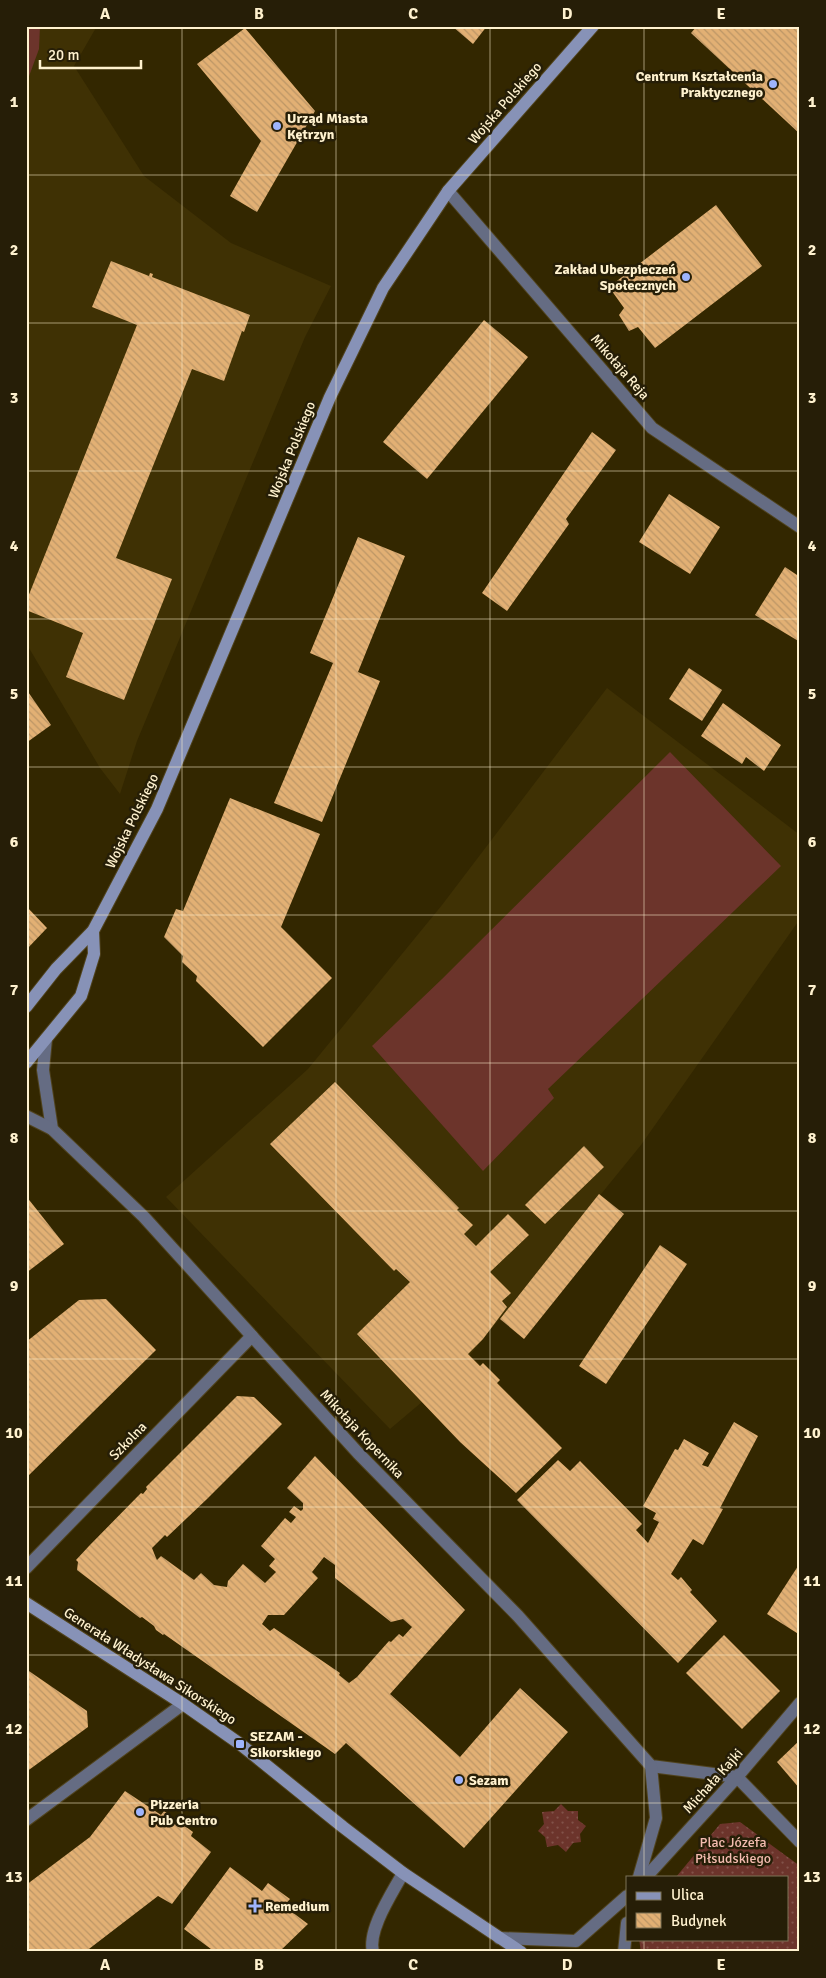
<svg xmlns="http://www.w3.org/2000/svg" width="826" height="1978" font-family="Signika,sans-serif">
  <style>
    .built { fill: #3f3104 }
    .grass { fill: url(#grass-dots) }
    .garden { fill: #6c342b }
    .building { fill: url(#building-back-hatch); fill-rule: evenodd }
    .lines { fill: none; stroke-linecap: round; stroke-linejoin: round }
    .street-casing { stroke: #50431d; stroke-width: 14 }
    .secondary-casing { stroke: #50431d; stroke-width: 14 }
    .street { stroke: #656c83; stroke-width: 12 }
    .secondary { stroke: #8792b7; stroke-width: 12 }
    .grid { fill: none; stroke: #fff2cf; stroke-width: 1; stroke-opacity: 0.55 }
    .poi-dot { fill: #9eb4fd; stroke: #261e07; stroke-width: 2 }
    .labels { text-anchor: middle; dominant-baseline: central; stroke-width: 5; stroke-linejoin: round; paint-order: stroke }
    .poi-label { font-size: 14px; font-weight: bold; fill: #fff2cf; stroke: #261e07; text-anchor: start }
    .street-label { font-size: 14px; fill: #fff2cf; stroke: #261e07 }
    .park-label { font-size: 14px; fill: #f4bcb0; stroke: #261e07 }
    .neatline { fill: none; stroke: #fff2cf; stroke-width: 2 }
    .grid-label { font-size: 16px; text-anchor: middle; font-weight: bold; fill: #fff2cf }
  </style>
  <defs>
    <pattern id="grass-dots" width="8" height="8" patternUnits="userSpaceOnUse" patternTransform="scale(1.25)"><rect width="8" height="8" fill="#6c342b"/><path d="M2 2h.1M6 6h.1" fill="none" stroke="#825249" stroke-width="1.8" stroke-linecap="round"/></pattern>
    <pattern id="building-back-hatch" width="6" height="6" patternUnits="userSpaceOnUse" patternTransform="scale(1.25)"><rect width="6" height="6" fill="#e2b074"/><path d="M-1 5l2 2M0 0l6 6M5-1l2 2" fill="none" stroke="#bc9666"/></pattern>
  </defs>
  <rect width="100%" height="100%" fill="#332700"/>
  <g class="built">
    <polygon points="26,26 97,26 74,66 144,176 231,243 331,286 305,337 137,741 120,794 100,768 26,643"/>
    <polygon points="607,688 800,835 800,919 641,1145 470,1355 422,1402 390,1429 166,1197 308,1069 442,905"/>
  </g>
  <g class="grass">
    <polygon points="561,1804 568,1811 578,1811 578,1820 586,1826 580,1834 581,1842 573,1843 566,1852 558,1845 547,1847 545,1837 538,1831 544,1824 542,1812 554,1811"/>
    <polygon points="740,1822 800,1866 800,1952 641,1952 639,1939 787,1939 787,1877 676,1877 720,1824"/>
  </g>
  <g class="garden">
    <polygon points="26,26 40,26 39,49 28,79 26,80"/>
    <polygon points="670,752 781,866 548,1089 554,1098 483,1171 372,1046 442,979"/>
  </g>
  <g class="building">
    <polygon points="452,26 487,26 473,44"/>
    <polygon points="697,26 800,26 800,134 691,33"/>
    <polygon points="245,28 315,111 257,212 230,196 261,141 197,64"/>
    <polygon points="716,205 762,266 655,348 638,327 629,331 619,315 624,308 609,287"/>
    <polygon points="111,261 149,276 150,273 153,274 152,277 250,315 244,332 242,331 224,381 192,369 116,558 172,579 124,700 66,677 83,633 26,610 26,602 137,325 92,307"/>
    <polygon points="484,320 528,357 427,479 383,442"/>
    <polygon points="592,432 616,450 566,519 569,524 507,611 482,593"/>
    <polygon points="669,494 720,527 690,574 639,542"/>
    <polygon points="358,537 405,556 358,672 380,681 322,822 274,803 333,663 310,653"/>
    <polygon points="785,567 800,577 800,642 755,615"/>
    <polygon points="689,668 722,690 702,721 669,699"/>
    <polygon points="26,689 51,725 26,743"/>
    <polygon points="723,703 781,745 764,771 746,757 742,764 701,736"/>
    <polygon points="230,798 320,834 281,927 332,978 263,1047 196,981 197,976 182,962 183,956 164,937 176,909 183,911"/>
    <polygon points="26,906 47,928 26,950"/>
    <polygon points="335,1082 459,1208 457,1210 473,1225 464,1234 476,1246 508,1214 529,1235 490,1272 511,1293 502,1301 507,1307 483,1339 468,1354 480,1366 483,1363 500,1380 497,1383 562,1448 516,1493 460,1442 357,1334 410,1282 396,1269 394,1271 270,1144"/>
    <polygon points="584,1146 604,1167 545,1224 525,1205"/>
    <polygon points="599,1194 624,1214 524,1339 500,1319"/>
    <polygon points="26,1196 64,1244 26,1273"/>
    <polygon points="660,1245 687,1264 606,1384 579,1366"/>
    <polygon points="106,1299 156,1350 26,1478 26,1342 79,1300"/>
    <path d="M 237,1396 L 254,1397 L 282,1424 L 207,1499 L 167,1537 L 165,1535 L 152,1548 L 156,1558 L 157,1560 L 161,1556 L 194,1580 L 201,1573 L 214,1585 L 227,1587 L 228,1581 L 243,1564 L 265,1583 L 276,1572 L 269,1566 L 275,1559 L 261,1546 L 285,1518 L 291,1523 L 296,1517 L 289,1512 L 294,1506 L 301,1511 L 303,1509 L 303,1503 L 287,1488 L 315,1456 L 465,1610 L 390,1694 L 460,1757 L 520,1688 L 568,1732 L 464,1848 L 346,1743 L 335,1754 L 164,1634 L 163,1635 L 156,1630 L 154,1626 L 142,1617 L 140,1618 L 77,1570 L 78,1562 L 76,1560 L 89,1546 L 141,1493 L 143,1494 L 147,1489 L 146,1487 ZM 324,1557 L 335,1565 L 335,1578 L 391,1622 L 403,1619 L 412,1627 L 403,1637 L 399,1634 L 391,1642 L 389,1641 L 357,1677 L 349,1683 L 339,1675 L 340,1673 L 274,1628 L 270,1631 L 262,1624 L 268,1615 L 284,1615 L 318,1578 L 312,1572 Z"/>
    <polygon points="734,1422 758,1436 720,1508 723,1509 703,1545 693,1539 671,1574 678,1580 681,1577 692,1590 690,1592 717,1621 678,1663 517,1500 558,1460 570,1471 580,1461 642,1524 636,1530 648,1543 659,1522 653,1519 656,1513 643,1506 675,1449 678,1450 684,1439 709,1453 702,1465 708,1467"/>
    <polygon points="800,1563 800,1635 767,1614"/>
    <polygon points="724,1635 780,1691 742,1729 686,1673"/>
    <polygon points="26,1669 87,1711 88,1727 26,1772"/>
    <polygon points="800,1740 800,1789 777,1762"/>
    <polygon points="125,1791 161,1815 164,1811 193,1832 191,1836 211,1852 172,1904 158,1896 85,1952 26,1952 26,1885 90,1837"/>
    <polygon points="230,1867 262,1891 268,1883 290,1899 284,1906 308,1924 279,1952 215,1952 184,1929"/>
  </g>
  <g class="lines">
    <defs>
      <g id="street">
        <polyline points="448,191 652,428 800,527"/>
        <polyline points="46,1039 43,1070 52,1129 144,1217 358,1453 518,1616 651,1766 737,1777"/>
        <polyline points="26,1116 52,1129"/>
        <polyline points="26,1568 252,1336"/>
        <polyline points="737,1777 800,1842"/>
        <polyline points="26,1820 183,1704"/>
        <polyline points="639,1877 656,1818 651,1766"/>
        <polyline points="646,1877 737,1777 800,1703"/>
        <polyline points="499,1938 576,1941 627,1896"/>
        <path d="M 373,1952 C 367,1930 393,1892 403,1873"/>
        <polyline points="624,1952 627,1923"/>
      </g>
      <g id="secondary">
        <polyline points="26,1007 56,969 93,931 157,809 330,397 383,288 448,191 593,26"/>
        <polyline points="26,1063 81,996 94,954 93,931"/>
        <polyline points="26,1603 183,1704 240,1744 343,1827 403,1873 521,1952"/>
      </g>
    </defs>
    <use href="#street" class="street-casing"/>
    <use href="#secondary" class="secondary-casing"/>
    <use href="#street" class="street"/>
    <use href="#secondary" class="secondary"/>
  </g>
  <path class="grid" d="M 182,26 L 182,1952M 336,26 L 336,1952M 490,26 L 490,1952M 644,26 L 644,1877M 26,175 L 800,175M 26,323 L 800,323M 26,471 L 800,471M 26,619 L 800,619M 26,767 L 800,767M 26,915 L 800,915M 26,1063 L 800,1063M 26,1211 L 800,1211M 26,1359 L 800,1359M 26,1507 L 800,1507M 26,1655 L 800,1655M 26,1803 L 800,1803M 644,1939 L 644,1952"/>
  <g class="poi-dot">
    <circle cx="773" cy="84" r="5"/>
    <circle cx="277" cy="126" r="5"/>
    <circle cx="686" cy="277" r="5"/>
    <rect x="235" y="1739" width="10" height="10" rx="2.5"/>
    <circle cx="459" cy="1780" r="5"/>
    <circle cx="140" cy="1812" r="5"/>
    <path d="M252.5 1898.5h5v5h5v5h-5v5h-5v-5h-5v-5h5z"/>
  </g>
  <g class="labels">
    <g class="poi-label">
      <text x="763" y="76" text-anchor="end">Centrum Kształcenia<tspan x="763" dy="16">Praktycznego</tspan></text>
      <text x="287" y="118">Urząd Miasta<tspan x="287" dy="16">Kętrzyn</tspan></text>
      <text x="676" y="269" text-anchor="end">Zakład Ubezpieczeń<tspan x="676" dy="16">Społecznych</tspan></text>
      <text x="250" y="1736">SEZAM -<tspan x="250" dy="16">Sikorskiego</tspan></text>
      <text x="469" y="1780">Sezam</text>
      <text x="150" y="1804">Pizzeria<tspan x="150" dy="16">Pub Centro</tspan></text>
      <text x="265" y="1906">Remedium</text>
    </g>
    <g class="street-label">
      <text transform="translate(505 103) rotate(-49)">Wojska Polskiego</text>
      <text transform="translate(620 367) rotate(49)">Mikołaja Reja</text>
      <text transform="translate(292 450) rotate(-68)">Wojska Polskiego</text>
      <text transform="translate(132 821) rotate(-64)">Wojska Polskiego</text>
      <text transform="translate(362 1434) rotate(47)">Mikołaja Kopernika</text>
      <text transform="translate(128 1441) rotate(-46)">Szkolna</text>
      <text transform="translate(150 1666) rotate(33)">Generała Władysława Sikorskiego</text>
      <text transform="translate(713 1781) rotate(-48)">Michała Kajki</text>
    </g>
    <g class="park-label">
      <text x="733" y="1842">Plac Józefa<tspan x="733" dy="16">Piłsudskiego</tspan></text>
    </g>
  </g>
  <rect width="826" height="1978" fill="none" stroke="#261e07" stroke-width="55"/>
  <rect x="626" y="1876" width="162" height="65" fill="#261e07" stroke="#7d7357"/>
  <rect x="636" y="1892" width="25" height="8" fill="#8792b7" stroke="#7d7357"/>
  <text x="671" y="1900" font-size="15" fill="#fff2cf">Ulica</text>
  <rect x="636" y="1913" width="25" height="15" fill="url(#building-back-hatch)" stroke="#7d7357"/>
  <text x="671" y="1926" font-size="15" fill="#fff2cf">Budynek</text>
  <path d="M40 60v8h101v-8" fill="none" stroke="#fff2cf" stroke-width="2.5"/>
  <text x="48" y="60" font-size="15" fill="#fff2cf" stroke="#261e07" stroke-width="4" paint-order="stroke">20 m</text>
  <rect x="28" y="28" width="770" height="1922" class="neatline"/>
  <g class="grid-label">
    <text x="105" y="19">A</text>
    <text x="259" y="19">B</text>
    <text x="413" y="19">C</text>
    <text x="567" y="19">D</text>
    <text x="721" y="19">E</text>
    <text x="14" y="107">1</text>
    <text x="812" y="107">1</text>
    <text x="14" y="255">2</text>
    <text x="812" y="255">2</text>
    <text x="14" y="403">3</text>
    <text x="812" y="403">3</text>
    <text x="14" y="551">4</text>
    <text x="812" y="551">4</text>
    <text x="14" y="699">5</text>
    <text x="812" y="699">5</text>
    <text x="14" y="847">6</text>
    <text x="812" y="847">6</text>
    <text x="14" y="995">7</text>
    <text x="812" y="995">7</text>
    <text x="14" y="1143">8</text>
    <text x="812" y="1143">8</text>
    <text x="14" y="1291">9</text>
    <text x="812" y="1291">9</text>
    <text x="14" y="1438">10</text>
    <text x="812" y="1438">10</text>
    <text x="14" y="1586">11</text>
    <text x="812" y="1586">11</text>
    <text x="14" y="1734">12</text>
    <text x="812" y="1734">12</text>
    <text x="14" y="1882">13</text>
    <text x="812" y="1882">13</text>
    <text x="105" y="1970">A</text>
    <text x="259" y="1970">B</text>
    <text x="413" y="1970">C</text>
    <text x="567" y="1970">D</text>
    <text x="721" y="1970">E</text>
  </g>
</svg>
